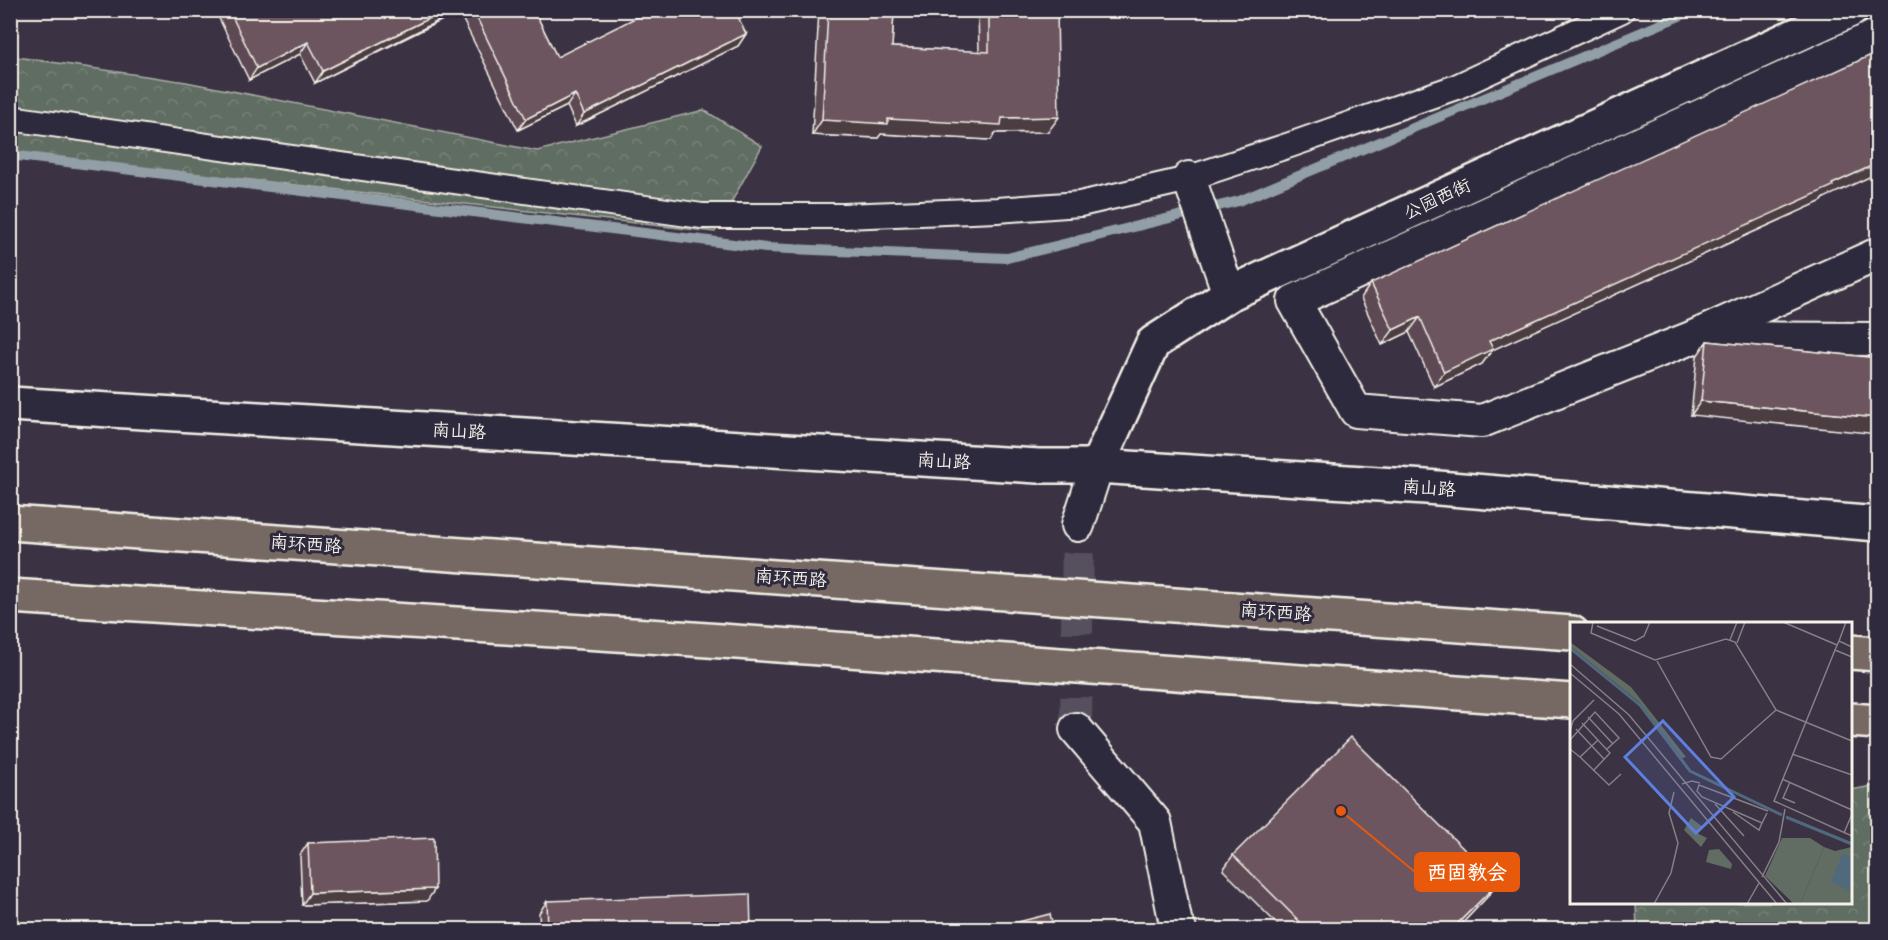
<svg xmlns="http://www.w3.org/2000/svg" width="1888" height="940" font-family="'Shantell Sans','LXGW WenKai TC',sans-serif">
  <style>
    .forest { fill: url(#forest-crowns); stroke: #aaafa5; stroke-width: 1.5 }
    .lines { fill: none; stroke-linecap: round; stroke-linejoin: round }
    .stream { stroke: #929fa7; stroke-width: 10 }
    .minor-tunnel { stroke: #57505d; stroke-width: 32; stroke-dasharray: 32 16; stroke-linecap: butt }
    .pedestrian-casing { stroke: #f4f1e8; stroke-width: 28 }
    .minor-casing { stroke: #f4f1e8; stroke-width: 36 }
    .tertiary-casing { stroke: #f4f1e8; stroke-width: 38 }
    .trunk-casing { stroke: #f4f1e8; stroke-width: 38 }
    .pedestrian { stroke: #2f2a3d; stroke-width: 24 }
    .minor { stroke: #2f2a3d; stroke-width: 32 }
    .tertiary { stroke: #2f2a3d; stroke-width: 33 }
    .trunk { stroke: #766964; stroke-width: 33 }
    .wall { fill: #5d4952; stroke: #f4f1e8; stroke-width: 1.5 }
    .shaded-wall { fill: #4c3c42; stroke: #f4f1e8; stroke-width: 1.5 }
    .building { fill: #6c555f; stroke: #f4f1e8; stroke-width: 1.5 }
    .labels { text-anchor: middle; dominant-baseline: central; stroke-width: 6; stroke-linejoin: round; paint-order: stroke }
    .street-label { font-size: 18px; fill: #f4f1e8; stroke: #2f2a3d }
    .inset-river { fill: none; stroke: #51697c; stroke-width: 3 }
    .inset-road { fill: none; stroke: #857f86; stroke-width: 1.5 }
    .view { fill: #5e7fdd; fill-opacity: 0.15; stroke: #5e7fdd; stroke-width: 3 }
    .inset-edge { fill: none; stroke: #f4f1e8; stroke-width: 3 }
    .leader { fill: none; stroke: #e8590c; stroke-width: 2 }
    .callout-dot { fill: #e8590c; stroke: #2f2a3d; stroke-width: 2 }
    .callout { fill: #e8590c; stroke: #e8590c; stroke-width: 2 }
    .callout-label { font-size: 20px; text-anchor: middle; font-weight: bold; fill: #fff }
  </style>
  <defs>
    <pattern id="forest-crowns" width="20" height="18" patternUnits="userSpaceOnUse" patternTransform="scale(1.5)"><rect width="20" height="18" fill="#616d62"/><path d="M2 6a3 3 0 1 1 6 0M12 15a3 3 0 1 1 6 0" fill="none" stroke="#788278"/></pattern>
  </defs>
  <rect width="100%" height="100%" fill="#3b3344"/>
  <filter id="ink" filterUnits="userSpaceOnUse"><feTurbulence type="fractalNoise" baseFrequency=".0167" numOctaves="2"/><feDisplacementMap in="SourceGraphic" scale="12" xChannelSelector="R" yChannelSelector="G"/><feConvolveMatrix kernelMatrix="1 2 1 2 8 2 1 2 1" color-interpolation-filters="sRGB"/></filter>
  <g filter="url(#ink)">
    <g class="forest">
      <polygon points="10,56 186,82 537,151 704,110 762,146 715,232 11,153"/>
      <polygon points="1877,785 1877,929 1637,929 1636,903 1850,902 1851,790"/>
    </g>
    <g class="lines">
      <polyline class="stream" points="10,155 766,248 1007,258 1239,201 1694,10"/>
      <polyline class="minor-tunnel" points="1076,729 1078,525"/>
      <defs>
        <polyline id="pedestrian" points="10,118 702,216 844,216 997,210 1080,204 1180,181 1290,145 1456,87 1622,10"/>
        <g id="minor">
          <polyline points="1878,35 1294,301 1356,411 1482,421 1691,338 1878,254"/>
          <polyline points="1189,178 1229,294"/>
          <polyline points="1701,338 1878,339"/>
          <polyline points="1078,525 1097,466"/>
          <polyline points="1076,729 1155,822 1176,924 1180,930"/>
        </g>
        <g id="tertiary">
          <polyline points="10,404 1038,466 1097,466 1426,487 1878,524"/>
          <polyline points="1097,466 1153,343 1229,294 1851,10"/>
        </g>
        <g id="trunk">
          <polyline points="10,523 1572,633"/>
          <polyline points="10,596 679,638 1572,701"/>
          <polyline points="1850,652 1878,654"/>
          <polyline points="1850,720 1878,722"/>
        </g>
      </defs>
      <use href="#pedestrian" class="pedestrian-casing"/>
      <use href="#minor" class="minor-casing"/>
      <use href="#tertiary" class="tertiary-casing"/>
      <use href="#trunk" class="trunk-casing"/>
      <use href="#pedestrian" class="pedestrian"/>
      <use href="#minor" class="minor"/>
      <use href="#tertiary" class="tertiary"/>
      <use href="#trunk" class="trunk"/>
    </g>
    <g class="wall">
      <polygon points="215,10 293,10 295,13 300,10 534,10 557,57 746,34 738,46 576,126 567,106 518,130 459,12 315,83 300,54 249,80"/>
      <polygon points="819,10 894,10 892,47 979,52 978,10 1057,10 1048,132 995,133 991,140 881,134 878,138 812,135"/>
      <polygon points="1292,10 1307,10 1294,16"/>
      <polygon points="1824,198 1822,201 1492,350 1482,364 1434,387 1409,332 1382,345 1361,298 1371,283"/>
      <polygon points="1707,341 1878,358 1691,415 1697,356"/>
      <polygon points="308,843 427,901 302,905 300,855"/>
      <polygon points="1233,855 1498,883 1487,897 1456,930 1283,930 1223,870"/>
      <polygon points="547,901 751,930 540,930 539,913"/>
      <polygon points="1010,924 1054,930 1006,930"/>
    </g>
    <g class="shaded-wall">
      <polygon points="446,10 460,10 315,83 323,71"/>
      <polygon points="1299,10 1307,10 1294,16"/>
      <polygon points="746,34 738,46 576,126 584,114"/>
      <polygon points="308,42 300,54 249,80 257,68"/>
      <polygon points="575,94 567,106 518,130 526,119"/>
      <polygon points="1059,117 1048,132 995,133 991,140 881,134 878,138 812,135 822,120"/>
      <polygon points="1878,163 1878,173 1824,198 1822,201 1492,350 1482,364 1434,387 1444,372 1489,341"/>
      <polygon points="1420,317 1409,332 1382,345 1393,330"/>
      <polygon points="1701,401 1878,418 1878,434 1691,415"/>
      <polygon points="1498,883 1487,897 1456,930 1451,930"/>
      <polygon points="435,889 427,901 302,905 310,893"/>
    </g>
    <g class="building">
      <polygon points="229,10 293,10 295,13 300,10 446,10 323,71 308,42 257,68"/>
      <polygon points="473,10 534,10 557,57 651,10 735,10 746,34 584,114 575,94 526,119"/>
      <polygon points="828,10 894,10 892,47 989,52 989,10 1057,10 1059,117 1002,118 1001,125 888,119 888,124 822,120"/>
      <polygon points="1878,52 1878,163 1832,184 1833,186 1489,341 1493,349 1444,372 1420,317 1393,330 1371,283"/>
      <polygon points="1707,341 1878,358 1878,418 1701,401"/>
      <polygon points="1351,737 1498,883 1451,930 1308,930 1233,855"/>
      <polygon points="434,838 435,889 310,893 308,843"/>
      <polygon points="750,894 751,930 548,930 547,901"/>
      <polygon points="1050,914 1054,930 1012,930 1010,924"/>
    </g>
  </g>
  <g class="labels">
    <g class="street-label">
      <text transform="translate(1437 199) rotate(-25)">公园西街</text>
      <text transform="translate(459 431) rotate(3)">南山路</text>
      <text transform="translate(944 461) rotate(3)">南山路</text>
      <text transform="translate(1429 488) rotate(4)">南山路</text>
      <text transform="translate(306 544) rotate(4)">南环西路</text>
      <text transform="translate(791 578) rotate(4)">南环西路</text>
      <text transform="translate(1276 612) rotate(4)">南环西路</text>
    </g>
  </g>
  <g transform="translate(1570 622)">
    <rect width="282" height="282" fill="#3b3344"/>
    <path d="M 254,225 L 265,229 L 282,225 L 282,282 L 230,282 Z" fill="#616d62"/>
    <path d="M 0,20 L 61,65 L 116,135 L 110,137 L 69,80 L 0,24 ZM 121,196 L 133,205 L 127,211 L 137,216 L 131,225 L 114,208 ZM 149,227 L 162,242 L 161,247 L 136,240 L 139,228 Z" fill="#616d62"/>
    <path d="M 212,216 L 240,216 L 254,225 L 230,282 L 224,282 L 195,254 Z" fill="#616d62"/>
    <path d="M 273,231 L 282,236 L 280,269 L 261,260 Z" fill="#51697c"/>
    <path class="inset-river" d="M 0,26 L 70,83 L 120,149 L 212,193M 216,195 L 282,222"/>
    <path class="inset-road" d="M 23,0 L 21,11 L 85,38 L 156,17 L 165,20 L 206,88 L 282,119M 213,0 L 267,23M 27,4 L 65,19 L 74,14 L 80,0M 160,18 L 167,0M 269,19 L 276,0M 167,21 L 175,0M 282,25 L 269,19 L 265,28 L 282,35M 265,28 L 204,179 L 282,214M 87,39 L 141,135 L 151,137 L 206,88M 0,42 L 59,93 L 217,282M 0,51 L 49,92 L 207,282M 18,95 L 43,122M 12,101 L 40,131 L 23,149M 6,107 L 34,137M 0,109 L 3,99 L 24,78M 0,118 L 25,90 L 49,116 L 37,127M 0,127 L 10,135 L 28,118M 222,132 L 282,153M 10,135 L 39,163 L 51,152M 212,157 L 282,188M 220,160 L 213,176 L 225,181M 112,162 L 122,159 L 130,161M 145,182 L 174,214M 163,190 L 189,208 L 192,201M 197,191 L 192,201 L 132,175 L 127,169 L 129,163 L 198,189M 274,211 L 282,192M 192,255 L 209,220 L 215,187M 84,282 L 101,251 L 108,221 L 99,191 L 104,170M 177,282 L 189,261"/>
    <path class="view" d="M 93,99 L 164,175 L 126,211 L 55,135 Z"/>
    <rect width="282" height="282" class="inset-edge"/>
  </g>
  <path class="leader" d="M1341 811L1415 872"/>
  <circle class="callout-dot" cx="1341" cy="811" r="6"/>
  <rect class="callout" x="1415" y="853" width="104" height="38" rx="6"/>
  <g class="callout-label">
    <text x="1467" y="879">西固教会</text>
  </g>
  <rect width="1888" height="940" fill="none" stroke="#2f2a3d" stroke-width="36"/>
  <rect x="18" y="18" width="1852" height="904" fill="none" stroke="#f4f1e8" stroke-width="2" filter="url(#ink)"/>
</svg>
